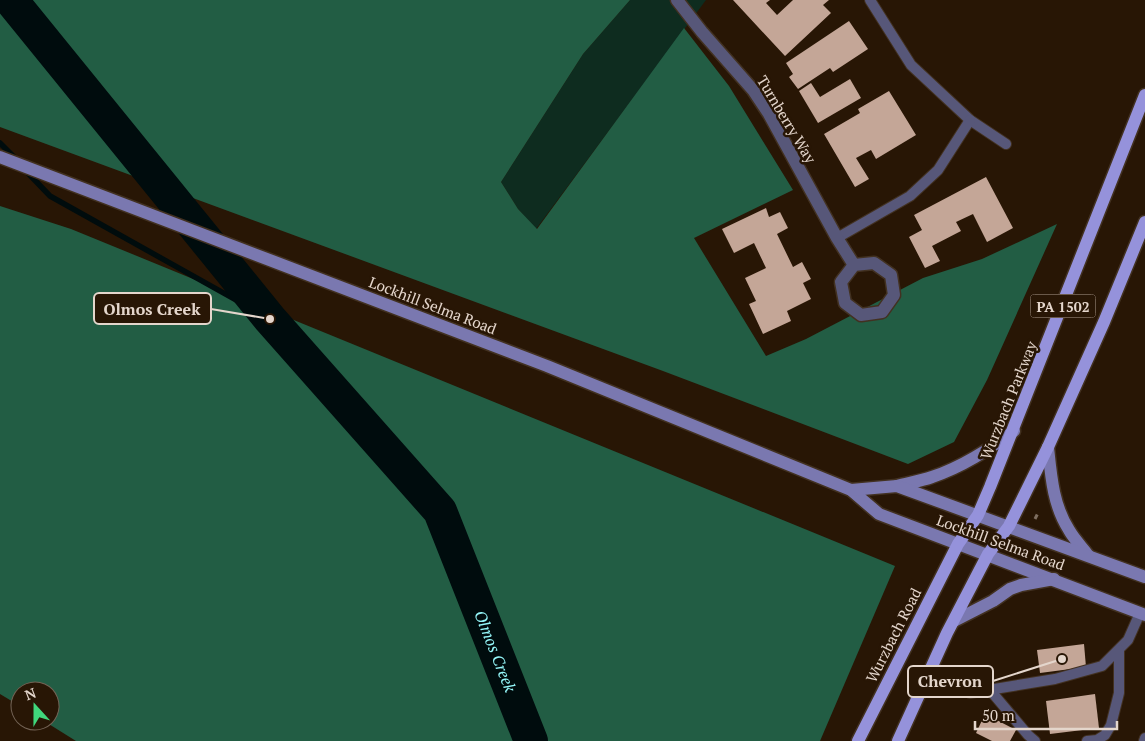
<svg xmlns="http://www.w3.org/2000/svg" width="1145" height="741" font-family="'PT Serif',serif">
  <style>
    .green { fill: #0e2c1f }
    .forest { fill: #225d44 }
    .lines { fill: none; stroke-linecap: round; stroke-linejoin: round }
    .stream { stroke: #000c0d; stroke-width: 5.5 }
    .river { stroke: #000c0d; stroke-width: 34 }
    .building { fill: #c4a697 }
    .service-casing { stroke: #423121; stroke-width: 12 }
    .minor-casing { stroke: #423121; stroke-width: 15 }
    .secondary-casing { stroke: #423121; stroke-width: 15 }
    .primary-casing { stroke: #423121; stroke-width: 15 }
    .path { stroke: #7e6e60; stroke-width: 3; stroke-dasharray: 5 2.5; stroke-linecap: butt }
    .service { stroke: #575779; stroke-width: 10 }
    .minor { stroke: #575779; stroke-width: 12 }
    .secondary { stroke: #7a78b0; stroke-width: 12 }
    .primary { stroke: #9592db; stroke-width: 12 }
    .labels { text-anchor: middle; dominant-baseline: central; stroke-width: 5; stroke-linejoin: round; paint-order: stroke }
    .shield { fill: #281605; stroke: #ac9c90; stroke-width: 1 }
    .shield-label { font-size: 14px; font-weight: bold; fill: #e4d6cc }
    .street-label { font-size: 15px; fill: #e4d6cc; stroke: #281605 }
    .water-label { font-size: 16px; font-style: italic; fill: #94f7f9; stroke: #281605 }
    .leader { fill: none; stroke: #e4d6cc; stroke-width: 2 }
    .callout-dot { fill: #e4d6cc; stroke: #281605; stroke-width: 2 }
    .callout { fill: #281605; stroke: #e4d6cc; stroke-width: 2 }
    .callout-label { font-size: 16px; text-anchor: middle; font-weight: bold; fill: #e4d6cc }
  </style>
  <rect width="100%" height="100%" fill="#281605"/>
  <polygon class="green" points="630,0 706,0 536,229 518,209 501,182 583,54"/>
  <g class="forest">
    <polygon points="0,0 630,0 583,54 501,182 518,209 537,229 684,28 729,86 793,190 694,238 766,356 806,339 923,278 982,259 1057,224 987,380 954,442 908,464 663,371 0,127"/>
    <polygon points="0,206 71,229 895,566 820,741 76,741 44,721 50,721 50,691 20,691 20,706 0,694"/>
  </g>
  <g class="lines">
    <g class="stream">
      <polyline points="0,143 16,159"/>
      <polyline points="27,172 50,196 270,319"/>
    </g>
    <path class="river" id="s1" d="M 11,0 L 270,319 L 440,511 L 531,741"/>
  </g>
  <g class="building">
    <polygon points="733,0 770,0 766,3 777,15 793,0 829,0 823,5 831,13 785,56"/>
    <polygon points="849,21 868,49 833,72 830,68 798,89 789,77 793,74 786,63"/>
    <polygon points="850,79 861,98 818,123 799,91 811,83 820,97"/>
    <polygon points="889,91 916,135 876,159 871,150 856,158 869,179 855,187 824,134 860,113 858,109"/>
    <polygon points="986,177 1013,228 987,242 973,214 956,222 961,231 932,246 940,261 925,268 909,237 922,230 914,215"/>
    <polygon points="766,208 769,217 780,212 788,228 777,234 793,267 802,262 811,279 803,283 811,299 787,311 791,321 763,334 749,304 756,301 745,278 766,268 754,243 734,253 722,229"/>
    <polygon points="1084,644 1086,667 1040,673 1037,650"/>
    <polygon points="1095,694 1099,728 1050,734 1046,701"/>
    <polygon points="985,714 1016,730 1010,741 992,741 976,733"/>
  </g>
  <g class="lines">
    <defs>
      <g id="service">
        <polyline points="870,0 911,65 970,120 1006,144"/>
        <polyline points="837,238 910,196 938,170 970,120"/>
        <polyline points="927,675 970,693 1055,679 1102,666 1128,640 1140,613"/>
        <polyline points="990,690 1028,735 1035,741"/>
        <polyline points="1087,741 1097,740 1105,735 1111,725 1119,693 1119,650"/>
        <polyline points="1144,741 1145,738"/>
      </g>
      <g id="minor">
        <polyline points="677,0 702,32 753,90 769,114 837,238 854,265"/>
        <polygon points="874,263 891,275 894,295 882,312 861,315 845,303 841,282 854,265"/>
      </g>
      <g id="secondary">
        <polyline points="0,157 547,366 851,490 879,514 1145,615"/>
        <path d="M 1048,447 C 1051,476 1053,505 1069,530 C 1074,539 1082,547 1088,555"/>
        <path d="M 897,486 C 908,483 921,481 932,477 C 962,467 988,450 1014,431"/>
        <polyline points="851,490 897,486 1145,577"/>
        <polyline points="954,621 993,601 1010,589 1021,585 1054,579"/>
      </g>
      <g id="primary">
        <polyline points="858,741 958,544 978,515 990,487 1145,95"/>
        <polyline points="898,741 947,633 988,554 1009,526 1048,447 1104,322 1145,222"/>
      </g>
    </defs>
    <use href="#service" class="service-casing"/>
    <use href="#minor" class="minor-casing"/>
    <use href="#secondary" class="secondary-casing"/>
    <use href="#primary" class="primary-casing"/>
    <polyline class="path" points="1035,519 1038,513"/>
    <use href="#service" class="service"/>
    <use href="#minor" class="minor"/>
    <use href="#secondary" class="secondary"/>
    <use href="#primary" class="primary"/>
  </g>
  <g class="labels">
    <rect class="shield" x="1030.5" y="294.5" width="65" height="23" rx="4"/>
    <g class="shield-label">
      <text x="1063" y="306">PA 1502</text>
    </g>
    <g class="street-label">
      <text transform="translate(787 119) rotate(59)">Turnberry Way</text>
      <text transform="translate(433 305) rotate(21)">Lockhill Selma Road</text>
      <text transform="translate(1008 400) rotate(-68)">Wurzbach Parkway</text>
      <text transform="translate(1001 542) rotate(20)">Lockhill Selma Road</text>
      <text transform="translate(893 635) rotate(-63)">Wurzbach Road</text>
    </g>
    <g class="water-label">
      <text stroke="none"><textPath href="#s1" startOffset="818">Olmos Creek</textPath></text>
    </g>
  </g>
  <path class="leader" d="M270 319L211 309M1062 659L993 681"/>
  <g class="callout-dot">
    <circle cx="270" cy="319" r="5"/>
    <circle cx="1062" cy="659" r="5"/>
  </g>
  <g class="callout">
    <rect x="94" y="293" width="117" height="31" rx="5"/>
    <rect x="908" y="666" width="85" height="31" rx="5"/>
  </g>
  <g class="callout-label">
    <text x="152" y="315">Olmos Creek</text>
    <text x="950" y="687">Chevron</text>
  </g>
  <g transform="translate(35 706) rotate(339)"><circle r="24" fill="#281605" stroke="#736355"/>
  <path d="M0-4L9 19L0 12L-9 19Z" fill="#40d77c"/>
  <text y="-8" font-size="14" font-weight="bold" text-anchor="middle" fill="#e4d6cc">N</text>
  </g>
  <path d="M975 721v8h142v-8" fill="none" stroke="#e4d6cc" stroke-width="2.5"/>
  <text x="982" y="721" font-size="15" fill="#e4d6cc" stroke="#281605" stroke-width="4" paint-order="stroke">50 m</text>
</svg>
